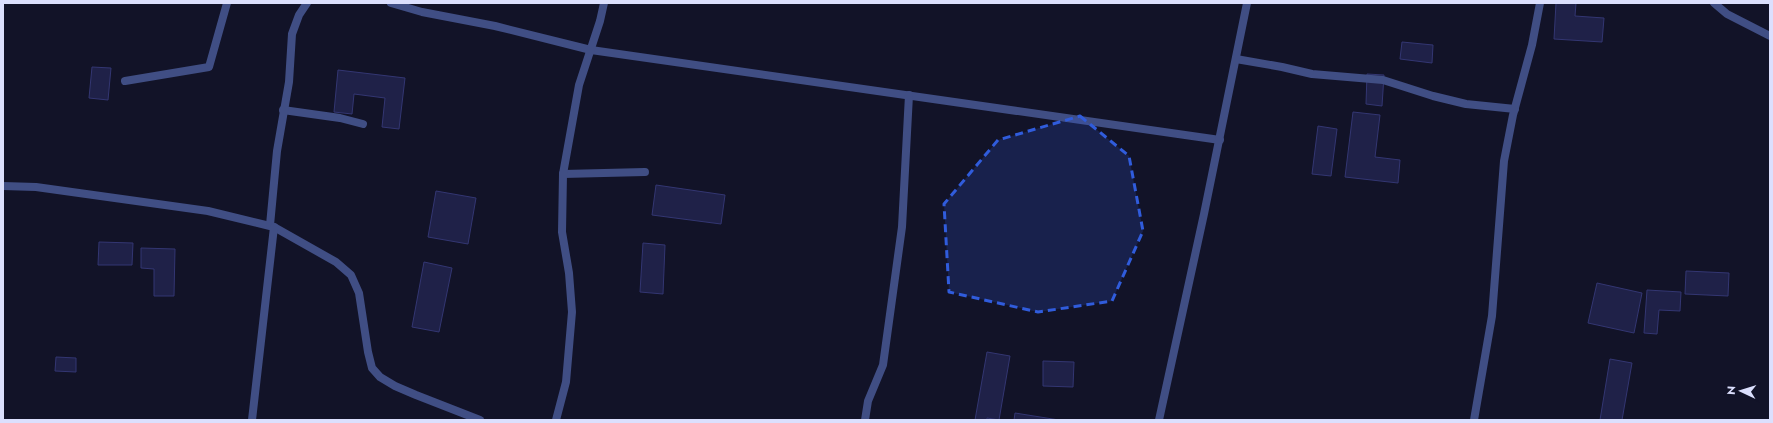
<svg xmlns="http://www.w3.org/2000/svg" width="1773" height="423" font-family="Jost,sans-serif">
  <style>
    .building { fill: #1f2148; stroke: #333672 }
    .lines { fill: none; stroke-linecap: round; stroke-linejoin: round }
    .street { stroke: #404e84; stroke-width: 8 }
    .marked { fill: #305cdc; fill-opacity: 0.2; stroke: #305cdc; stroke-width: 3; stroke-dasharray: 8 5; stroke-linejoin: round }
  </style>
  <rect width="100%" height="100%" fill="#121328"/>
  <g class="building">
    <polygon points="1556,3 1576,3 1575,16 1604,18 1602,42 1554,39"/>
    <polygon points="1402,42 1433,45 1432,63 1400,59"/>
    <polygon points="92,67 111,68 108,100 89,98"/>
    <polygon points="338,70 405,78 399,129 382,127 385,98 354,94 352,114 334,112"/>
    <polygon points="1367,74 1384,75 1382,106 1366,104"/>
    <polygon points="1353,112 1380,115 1375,157 1400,160 1398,183 1345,177"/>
    <polygon points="1318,126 1337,129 1331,176 1312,174"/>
    <polygon points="656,185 725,195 721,224 652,215"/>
    <polygon points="436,191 476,198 468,244 428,237"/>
    <polygon points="99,242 133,243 132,265 98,265"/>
    <polygon points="643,243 665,245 663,294 640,292"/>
    <polygon points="141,248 175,249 174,296 154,296 154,269 141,268"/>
    <polygon points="424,262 452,268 439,332 412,327"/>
    <polygon points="1686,271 1729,273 1728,296 1685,294"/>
    <polygon points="1597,283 1642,293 1634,333 1588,323"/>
    <polygon points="1647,290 1681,292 1680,311 1659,310 1657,334 1644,333"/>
    <polygon points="987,352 1010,356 999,420 987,418 987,420 975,420"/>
    <polygon points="56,357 76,358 76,372 55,371"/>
    <polygon points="1610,359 1632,363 1622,420 1600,420"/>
    <polygon points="1043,361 1074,362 1073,387 1043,386"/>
    <polygon points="1015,413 1059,420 1014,420"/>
  </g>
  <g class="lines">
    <g class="street">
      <polyline points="391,3 422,12 495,26 591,50 1220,140"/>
      <polyline points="1714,3 1727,14 1770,36"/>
      <polyline points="1236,59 1282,67 1312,74 1383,80 1433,96 1466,104 1515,109"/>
      <polyline points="125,81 209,67 227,3"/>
      <polyline points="283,110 340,118 363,124"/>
      <polyline points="563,174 645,172"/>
      <polyline points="3,186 36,187 208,211 274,227 336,262 351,275 359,293 368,352 372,368 380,377 395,386 416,395 480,420"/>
      <polyline points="270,225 277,151 289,82 292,34 299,15 307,3"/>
      <polyline points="252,420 274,227"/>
      <polyline points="556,420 566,382 572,312 569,273 562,232 563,174 579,85 600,21 604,3"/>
      <polyline points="865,420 868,401 883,365 902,227 909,95"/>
      <polyline points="1159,420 1204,214 1247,3"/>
      <polyline points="1474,420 1492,316 1504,161 1513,115 1532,45 1540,3"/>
    </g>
  </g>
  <path class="marked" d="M 1080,116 L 1129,156 L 1143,231 L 1112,301 L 1038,312 L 949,292 L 944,204 L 998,140 Z"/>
  <rect width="1773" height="423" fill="none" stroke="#dbdffd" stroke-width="8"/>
  <g transform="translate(1741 391) rotate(274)" stroke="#121328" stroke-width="3" paint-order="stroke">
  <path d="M0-3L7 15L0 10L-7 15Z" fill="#dbdffd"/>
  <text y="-6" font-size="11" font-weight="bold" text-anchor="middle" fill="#dbdffd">N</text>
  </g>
</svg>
